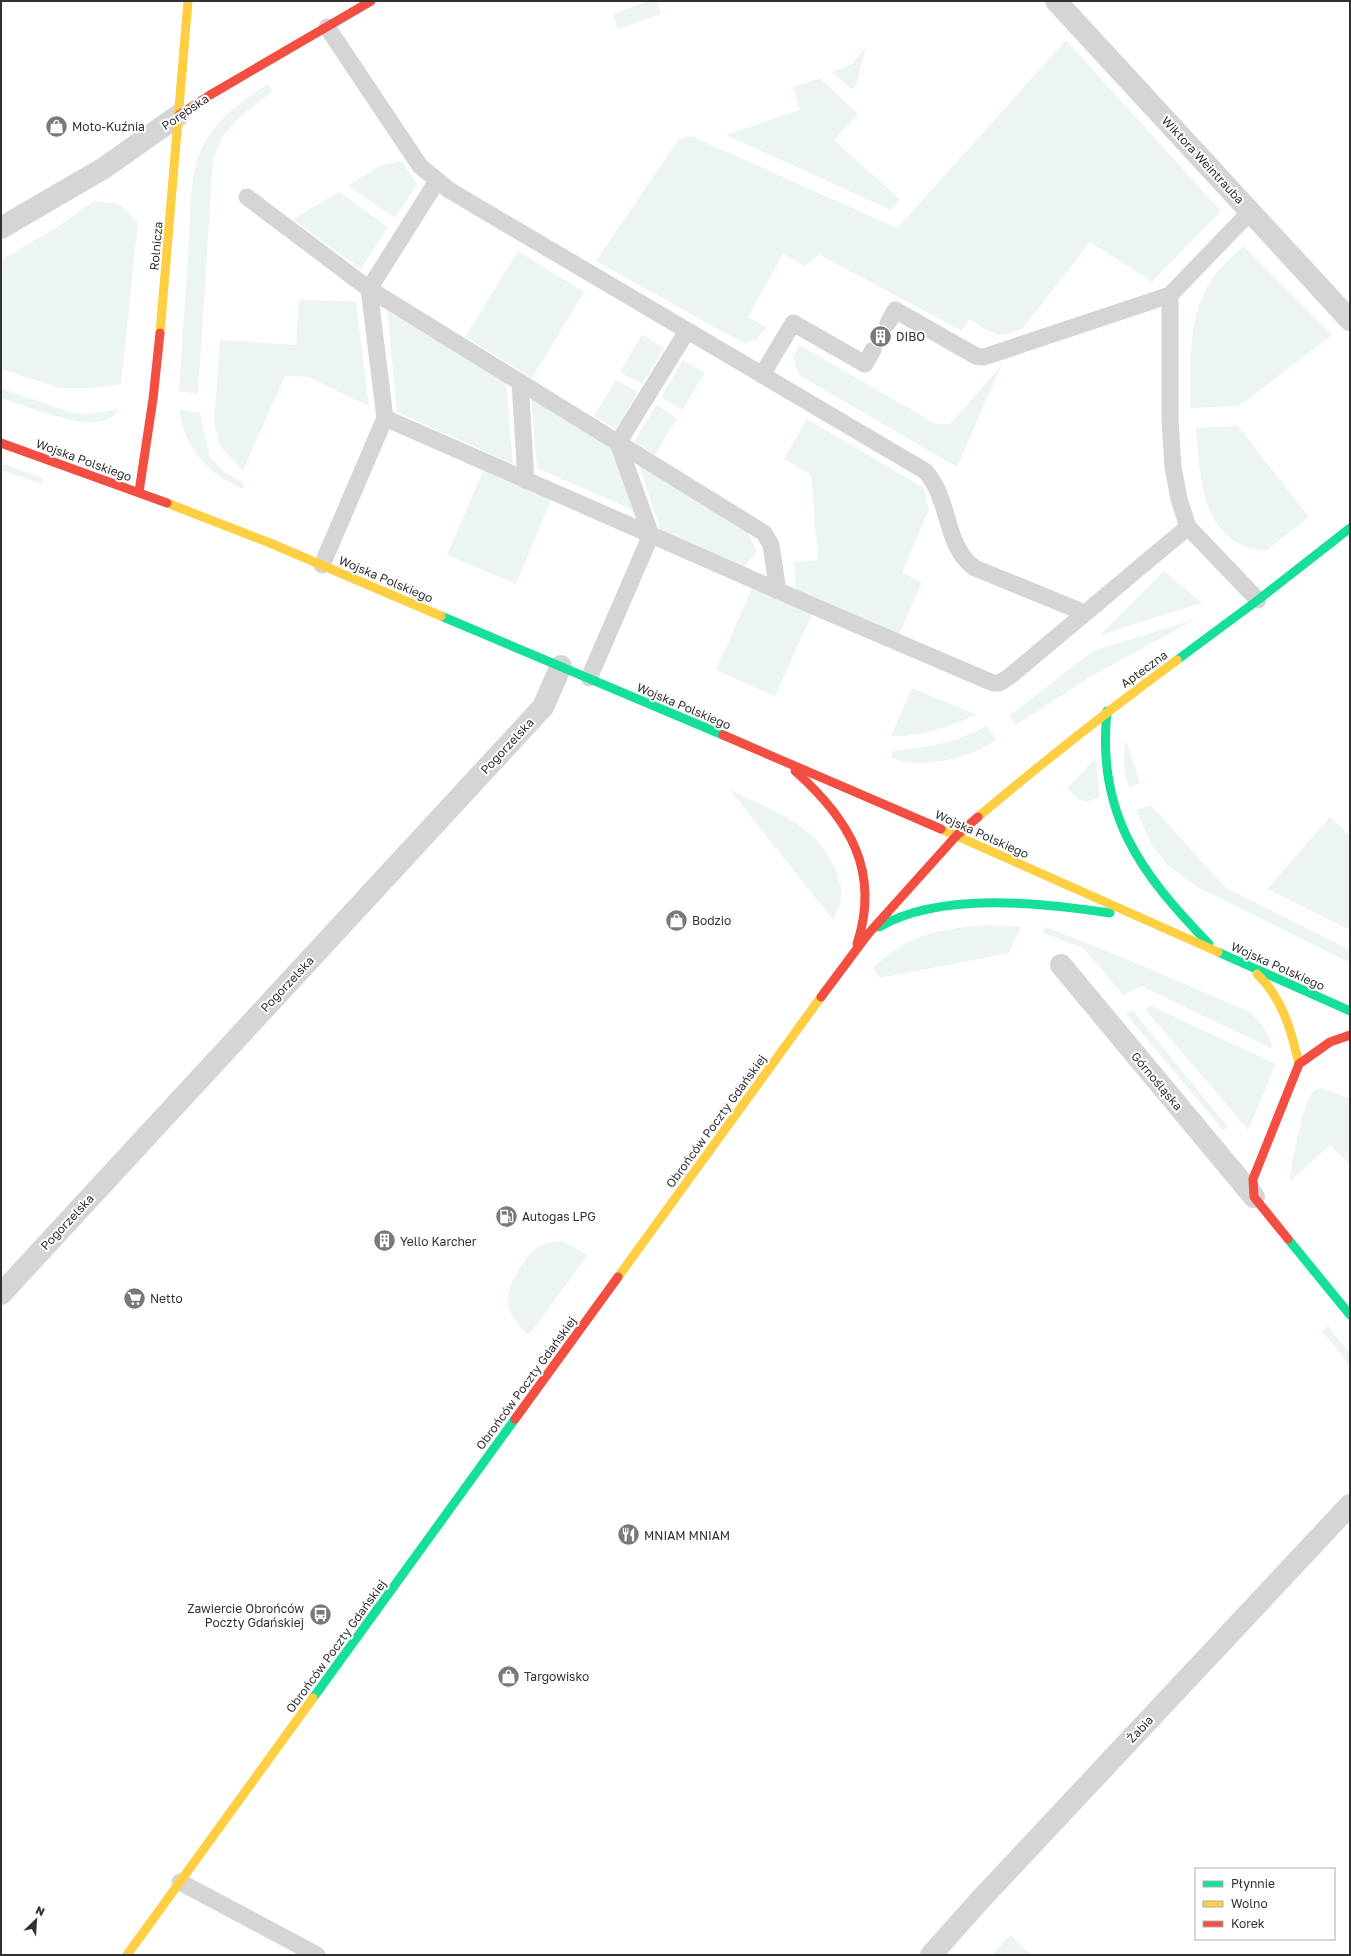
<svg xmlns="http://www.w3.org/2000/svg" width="1351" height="1956" font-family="'Golos Text',sans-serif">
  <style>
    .green { fill: #edf5f0 }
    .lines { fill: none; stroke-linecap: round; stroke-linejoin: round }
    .lane { stroke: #d5d5d5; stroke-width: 17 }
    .street { stroke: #d5d5d5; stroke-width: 22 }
    .fast { stroke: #16e098; stroke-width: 9 }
    .slow { stroke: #ffcf43; stroke-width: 9 }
    .jam { stroke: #f24e42; stroke-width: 9 }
    .labels { text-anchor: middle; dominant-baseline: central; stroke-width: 4; stroke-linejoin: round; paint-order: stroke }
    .street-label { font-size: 12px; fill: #313131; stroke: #fff }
    .poi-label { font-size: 12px; fill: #313131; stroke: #fff; text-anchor: start }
  </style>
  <rect width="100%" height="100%" fill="#fff"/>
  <g class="green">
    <polygon points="648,1 657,1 661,14 618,29 613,14"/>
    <path d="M 1066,40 L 1221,211 L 1152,282 L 1090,242 L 1024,327 C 1000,342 990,332 969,319 L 962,331 L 820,255 L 804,266 L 783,254 L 748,317 L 767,327 L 757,339 L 743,343 L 596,261 L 678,140 L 691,136 L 897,228 Z"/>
    <polygon points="866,46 857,82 852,90 832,72 852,64"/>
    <polygon points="820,78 858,114 834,140 900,199 891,210 726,135 800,110 793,87"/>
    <path d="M 268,84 L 272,92 L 242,115 L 223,136 L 213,160 L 198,394 L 179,391 C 182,340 186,289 189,239 C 191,209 189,173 203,146 C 217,118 242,100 268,84 Z"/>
    <polygon points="402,161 417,185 395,218 348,186 381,165"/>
    <polygon points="339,192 388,227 361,269 293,219"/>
    <polygon points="94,201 120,204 138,223 121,384 94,388 60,388 1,369 1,260 56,228"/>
    <path d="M 1243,246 L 1332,335 L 1239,406 L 1191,408 C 1191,365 1186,318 1212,279 C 1220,267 1233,256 1243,246 Z"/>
    <polygon points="518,251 584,292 532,378 465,337"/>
    <polygon points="299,300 356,301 369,406 308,377 285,376 243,471 220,446 214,424 220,340 296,345"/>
    <polygon points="387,311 506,382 513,464 397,412"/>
    <polygon points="642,335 664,348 642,384 620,372"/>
    <polygon points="799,345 936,424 950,424 1001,366 957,467 799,375 793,357"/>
    <polygon points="683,360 705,373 682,410 661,397"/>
    <polygon points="616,380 638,392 616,429 594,416"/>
    <path d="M 1,388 L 73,413 L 89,414 L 122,409 C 117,412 112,418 106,420 C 81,430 27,406 1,398 Z"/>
    <polygon points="531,397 611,445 633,510 537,468"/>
    <polygon points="656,405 677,418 655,455 634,442"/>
    <path d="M 179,409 L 200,413 L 210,457 L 224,472 L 244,483 L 243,489 C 207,473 185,450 179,409 Z"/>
    <polygon points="807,419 924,488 929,509 902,573 922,582 899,635 796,590 794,562 818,560 811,475 784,459"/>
    <path d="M 1238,426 L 1309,517 L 1266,551 C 1201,545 1200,479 1196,428 Z"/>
    <polygon points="1,463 43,478 42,484 1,470"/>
    <polygon points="639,465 747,531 757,552 743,568 661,532"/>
    <polygon points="483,471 551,500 516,584 447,555"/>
    <polygon points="1164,571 1202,603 1100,635"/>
    <polygon points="752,588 812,614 775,696 716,670"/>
    <polygon points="1196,619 1090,677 1016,725 1009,716 1093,651"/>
    <path d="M 912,688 L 977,715 C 950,725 921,738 891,736 Z"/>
    <path d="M 987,726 L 996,740 C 974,757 916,772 891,757 L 893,751 C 928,748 956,742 987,726 Z"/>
    <path d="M 1126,740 L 1140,783 L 1129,788 C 1123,771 1123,758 1126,740 Z"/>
    <polygon points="1096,758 1100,797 1087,802 1079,800 1067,788"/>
    <path d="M 730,790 C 771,810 819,825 836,871 C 844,892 843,901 833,920 Z"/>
    <polygon points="1151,805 1226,888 1350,950 1350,963 1199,888 1167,865 1151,843 1136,810"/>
    <polygon points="1330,817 1350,835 1350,930 1267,889"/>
    <path d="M 986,925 L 1021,927 L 1009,953 L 880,978 L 873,968 C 910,933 937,930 986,925 Z"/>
    <path d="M 1046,927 L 1119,956 L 1250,1012 C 1262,1023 1269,1033 1273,1049 L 1141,986 L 1123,995 L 1083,948 L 1043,933 Z"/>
    <polygon points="1151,1006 1276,1064 1248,1130 1145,1009"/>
    <polygon points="1132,1010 1228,1127 1223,1130 1126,1014"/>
    <path d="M 1321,1088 L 1350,1098 L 1350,1164 L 1330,1145 L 1289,1182 C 1292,1164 1302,1104 1313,1092 C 1314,1090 1318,1089 1321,1088 Z"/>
    <path d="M 562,1241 L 588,1255 L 529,1335 C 504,1314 502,1295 520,1268 C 532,1249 540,1242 562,1241 Z"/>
    <polygon points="1328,1326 1350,1354 1350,1366 1322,1331"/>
    <polygon points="1010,1935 1032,1955 992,1955"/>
  </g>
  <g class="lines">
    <g class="lane">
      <path d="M 327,27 L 420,166 L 449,190 L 925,471 C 951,499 944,547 975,568 L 1085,613"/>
      <polyline points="247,197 369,289 764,533 771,545 778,591"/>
      <polyline points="1251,211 1170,295 1170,420 1173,467 1179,499 1188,527 1258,600"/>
      <polyline points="888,323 895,310 976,356 984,357 1170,295"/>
      <polyline points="762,375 793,323 865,364 873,350"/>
      <polyline points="520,382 526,481"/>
      <polyline points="385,418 820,609 993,683 999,683 1009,677 1188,527"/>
      <polyline points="322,565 385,418 369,289 437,181"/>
      <polyline points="589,678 651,535 618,443 687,331"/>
      <polyline points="180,1882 317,1955"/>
    </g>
    <g class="street">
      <polyline points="1056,1 1350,320"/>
      <polyline points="1,228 104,168 179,115"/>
      <polyline points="1061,965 1254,1197"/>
      <polyline points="1,1294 543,707 561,666"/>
      <polyline points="931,1955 981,1899 1350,1505"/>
    </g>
    <g class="fast">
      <polyline points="441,616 723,735"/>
      <polyline points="1177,660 1258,600 1350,528"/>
      <path d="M 1107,711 C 1096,814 1141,874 1209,944"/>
      <path d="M 879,927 C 941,891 1042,903 1110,913"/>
      <polyline points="1218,952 1350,1011"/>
      <polyline points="1288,1239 1350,1315"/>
      <polyline points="313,1698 515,1419"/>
    </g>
    <g class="slow">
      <polyline points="160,333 188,1"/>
      <polyline points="167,503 270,543 441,616"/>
      <path d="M 978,817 C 1043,762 1109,710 1177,660"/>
      <polyline points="941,829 1218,952"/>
      <path d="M 1257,974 C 1283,999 1291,1030 1299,1064"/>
      <polyline points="618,1277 821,997"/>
      <polyline points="127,1955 313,1698"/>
    </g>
    <g class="jam">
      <polyline points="179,115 210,95 371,1"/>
      <polyline points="1,443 167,503"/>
      <polyline points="139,492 153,399 160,333"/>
      <polyline points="723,735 941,829"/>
      <path d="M 795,771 C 849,819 881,871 857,944"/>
      <polyline points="821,997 868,934 957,835 978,817"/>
      <polyline points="1288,1239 1254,1197 1253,1179 1299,1064 1330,1042 1350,1035"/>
      <polyline points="515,1419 618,1277"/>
    </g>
  </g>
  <defs>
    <symbol id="shop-disc" viewBox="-11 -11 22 22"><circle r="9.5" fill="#797979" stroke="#fff"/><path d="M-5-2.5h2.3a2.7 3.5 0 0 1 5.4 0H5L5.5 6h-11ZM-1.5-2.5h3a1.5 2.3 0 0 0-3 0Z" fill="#fff"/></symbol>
    <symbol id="building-disc" viewBox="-11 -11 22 22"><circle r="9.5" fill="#797979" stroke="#fff"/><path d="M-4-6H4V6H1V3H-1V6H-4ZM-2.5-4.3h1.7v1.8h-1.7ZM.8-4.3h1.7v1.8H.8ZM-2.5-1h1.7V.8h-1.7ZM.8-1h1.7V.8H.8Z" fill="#fff"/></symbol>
    <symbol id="fuel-disc" viewBox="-11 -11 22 22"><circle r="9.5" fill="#797979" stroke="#fff"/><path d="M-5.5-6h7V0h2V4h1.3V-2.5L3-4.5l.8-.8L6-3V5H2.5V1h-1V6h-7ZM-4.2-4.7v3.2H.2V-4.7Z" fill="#fff"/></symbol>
    <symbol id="supermarket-disc" viewBox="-11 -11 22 22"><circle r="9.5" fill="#797979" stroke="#fff"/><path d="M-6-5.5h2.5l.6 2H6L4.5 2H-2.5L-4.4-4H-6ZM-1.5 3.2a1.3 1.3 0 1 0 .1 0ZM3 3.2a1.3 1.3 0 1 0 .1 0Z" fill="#fff"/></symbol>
    <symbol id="restaurant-disc" viewBox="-11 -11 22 22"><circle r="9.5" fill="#797979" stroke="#fff"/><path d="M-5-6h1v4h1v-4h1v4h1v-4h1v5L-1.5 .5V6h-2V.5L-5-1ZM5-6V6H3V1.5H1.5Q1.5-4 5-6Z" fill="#fff"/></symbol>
    <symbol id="bus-disc" viewBox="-11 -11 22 22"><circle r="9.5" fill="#797979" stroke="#fff"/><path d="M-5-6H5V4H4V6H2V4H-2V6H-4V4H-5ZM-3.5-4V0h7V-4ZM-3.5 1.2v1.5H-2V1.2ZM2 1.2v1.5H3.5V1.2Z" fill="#fff"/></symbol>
  </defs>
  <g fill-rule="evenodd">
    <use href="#shop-disc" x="44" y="114" width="25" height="25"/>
    <use href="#building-disc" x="868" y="324" width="25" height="25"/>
    <use href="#shop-disc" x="664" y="908" width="25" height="25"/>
    <use href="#fuel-disc" x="494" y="1204" width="25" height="25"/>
    <use href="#building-disc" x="372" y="1228" width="25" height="25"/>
    <use href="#supermarket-disc" x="122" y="1286" width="25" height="25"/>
    <use href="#restaurant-disc" x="616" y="1522" width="25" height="25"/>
    <use href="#bus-disc" x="308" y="1602" width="25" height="25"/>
    <use href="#shop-disc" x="496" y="1664" width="25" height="25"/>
  </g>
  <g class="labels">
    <g class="street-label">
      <text transform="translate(185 112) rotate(-34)">Porębska</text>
      <text transform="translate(1203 160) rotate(47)">Wiktora Weintrauba</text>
      <text transform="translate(156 246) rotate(-85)">Rolnicza</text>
      <text transform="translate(84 460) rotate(20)">Wojska Polskiego</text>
      <text transform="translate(386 579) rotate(23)">Wojska Polskiego</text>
      <text transform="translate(1144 669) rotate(-36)">Apteczna</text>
      <text transform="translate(684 706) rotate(23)">Wojska Polskiego</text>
      <text transform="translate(507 746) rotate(-47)">Pogorzelska</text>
      <text transform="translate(982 834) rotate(24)">Wojska Polskiego</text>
      <text transform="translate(1278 966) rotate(24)">Wojska Polskiego</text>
      <text transform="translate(287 984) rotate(-47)">Pogorzelska</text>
      <text transform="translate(1157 1081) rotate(50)">Górnośląska</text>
      <text transform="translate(716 1121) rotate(-54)">Obrońców Poczty Gdańskiej</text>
      <text transform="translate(67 1222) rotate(-47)">Pogorzelska</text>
      <text transform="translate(526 1383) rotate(-54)">Obrońców Poczty Gdańskiej</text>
      <text transform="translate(336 1646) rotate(-54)">Obrońców Poczty Gdańskiej</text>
      <text transform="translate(1140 1729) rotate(-47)">Żabia</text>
    </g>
    <g class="poi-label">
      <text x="72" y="126">Moto-Kuźnia</text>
      <text x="896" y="336">DIBO</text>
      <text x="692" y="920">Bodzio</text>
      <text x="522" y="1216">Autogas LPG</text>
      <text x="400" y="1241">Yello Karcher</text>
      <text x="150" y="1298">Netto</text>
      <text x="644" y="1535">MNIAM MNIAM</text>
      <text x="304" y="1608" text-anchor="end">Zawiercie Obrońców<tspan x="304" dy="14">Poczty Gdańskiej</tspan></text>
      <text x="524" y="1676">Targowisko</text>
    </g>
  </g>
  <rect width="1351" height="1956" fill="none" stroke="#313131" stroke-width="4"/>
  <rect x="1195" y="1868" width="140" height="72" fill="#ffffff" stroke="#adadad"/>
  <rect x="1203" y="1881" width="20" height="6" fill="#16e098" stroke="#adadad"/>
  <text x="1231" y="1888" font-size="12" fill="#313131">Płynnie</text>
  <rect x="1203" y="1901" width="20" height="6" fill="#ffcf43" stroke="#adadad"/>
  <text x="1231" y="1908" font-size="12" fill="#313131">Wolno</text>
  <rect x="1203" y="1921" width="20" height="6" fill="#f24e42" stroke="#adadad"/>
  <text x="1231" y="1928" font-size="12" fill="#313131">Korek</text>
  <g transform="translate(36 1920) rotate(25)" stroke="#ffffff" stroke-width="3" paint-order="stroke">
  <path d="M0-3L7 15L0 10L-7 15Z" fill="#313131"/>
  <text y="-6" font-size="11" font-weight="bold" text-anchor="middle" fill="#313131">N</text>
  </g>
</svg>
